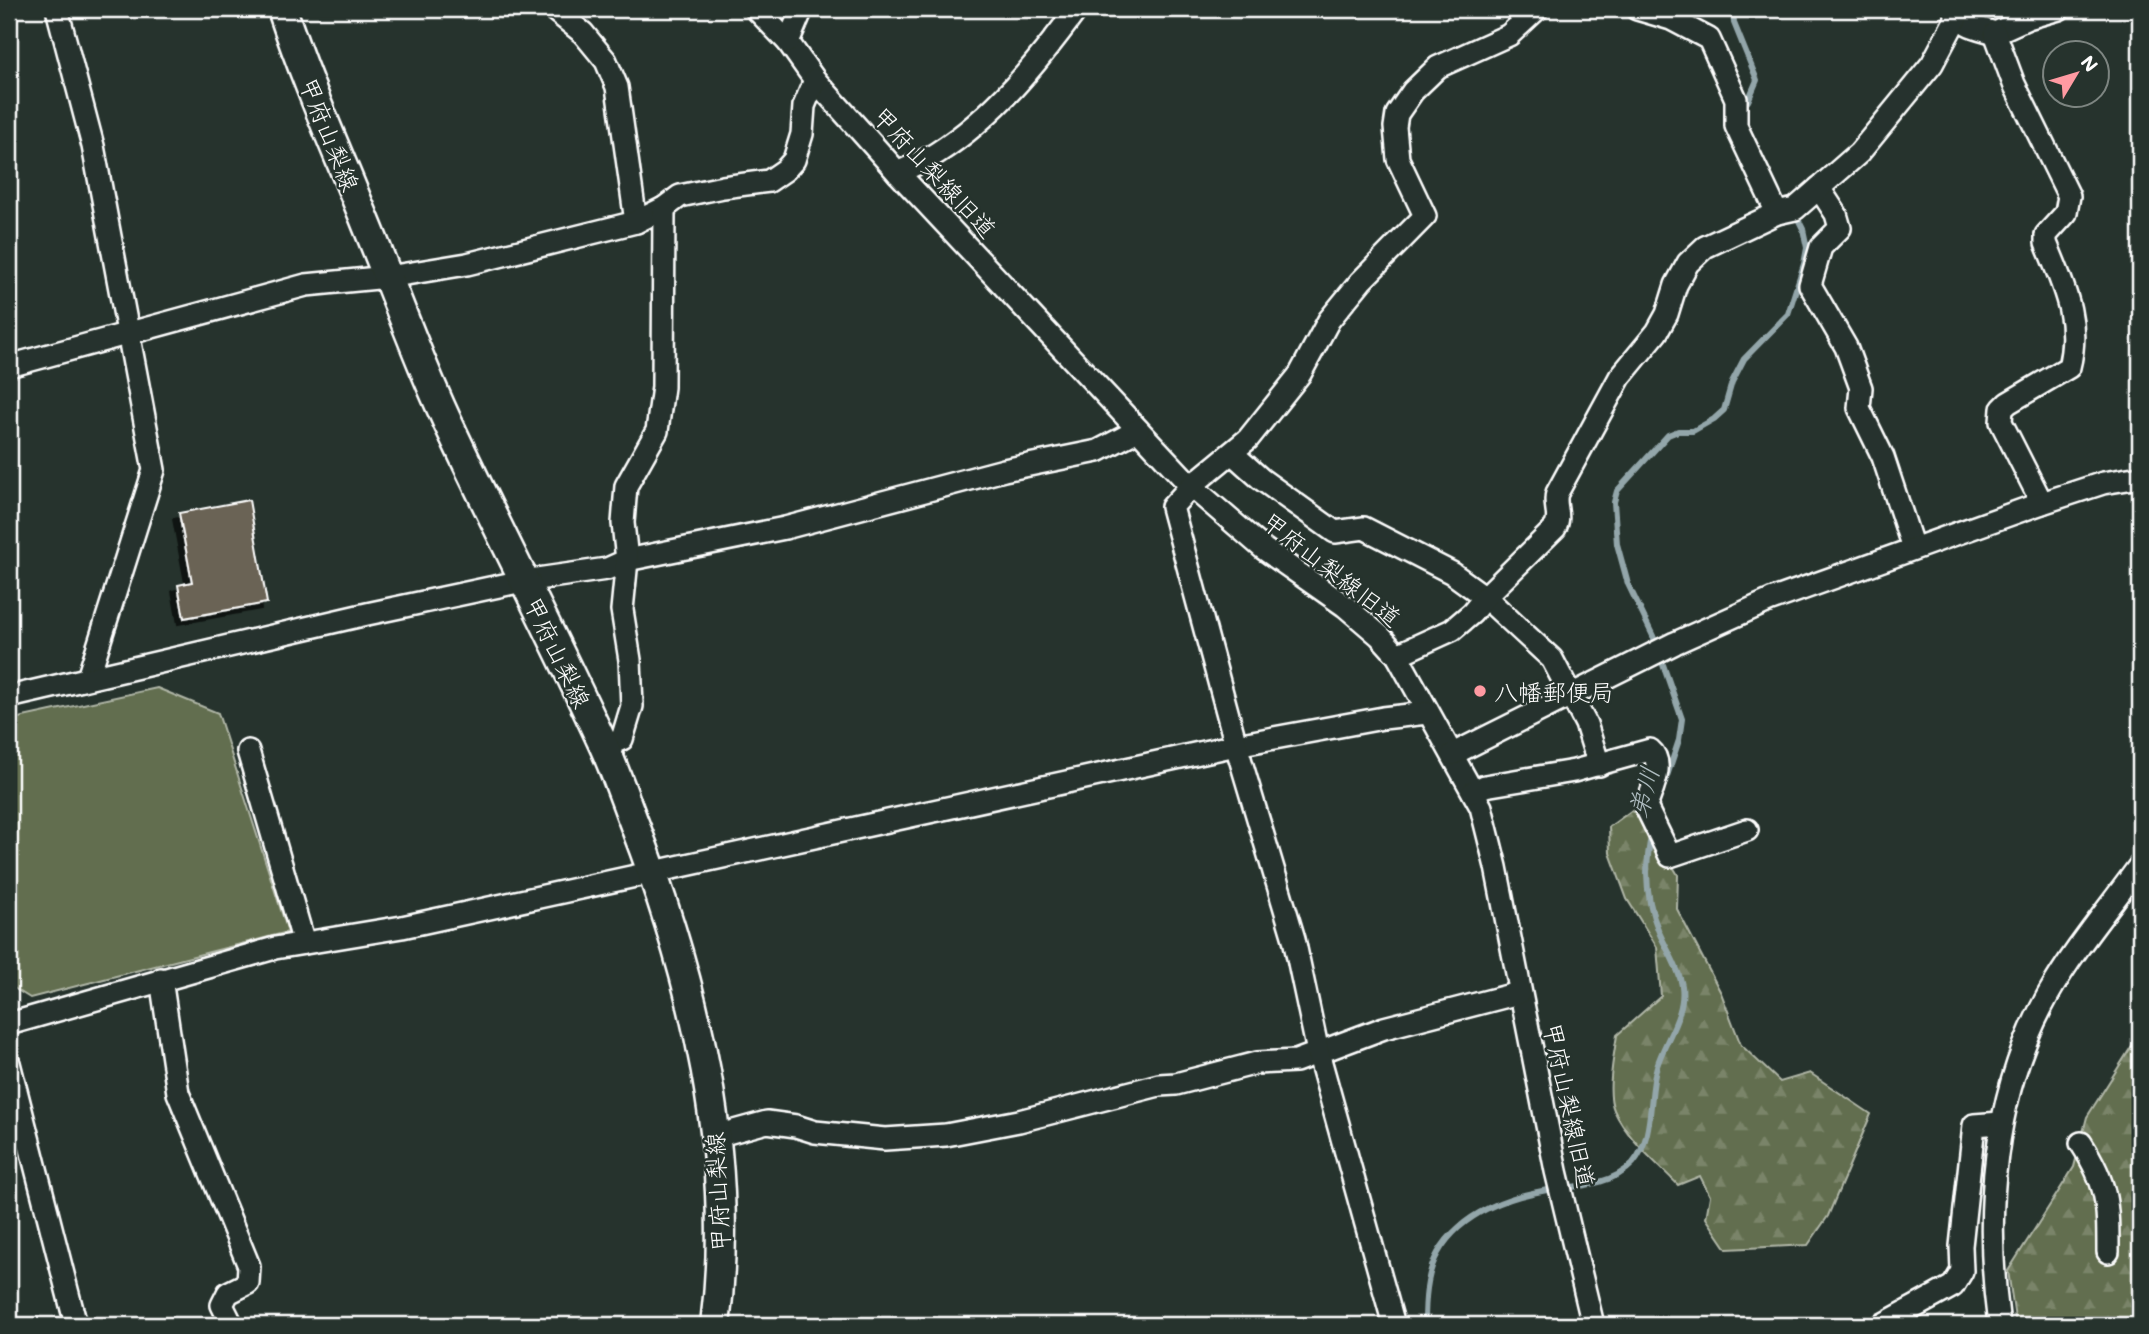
<svg xmlns="http://www.w3.org/2000/svg" width="2149" height="1334" font-family="Mali,'Klee One',sans-serif">
  <style>
    .forest { fill: url(#forest-firs); stroke: #b0b6a7; stroke-width: 2 }
    .pitch { fill: #626e4f; stroke: #b0b6a7; stroke-width: 2 }
    .lines { fill: none; stroke-linecap: round; stroke-linejoin: round }
    .stream { stroke: #93a6aa; stroke-width: 6 }
    .building { fill: #6b6354; stroke: #fff; stroke-width: 2; filter: url(#shadow) }
    .minor-casing { stroke: #fff; stroke-width: 26 }
    .major-casing { stroke: #fff; stroke-width: 33 }
    .minor { stroke: #26332d; stroke-width: 21 }
    .major { stroke: #26332d; stroke-width: 28 }
    .poi-dot { fill: #ff9aa2; stroke: #26332d; stroke-width: 2.5 }
    .labels { text-anchor: middle; dominant-baseline: central; stroke-width: 5; stroke-linejoin: round; paint-order: stroke }
    .street-label { font-size: 24px; fill: #fff; stroke: #26332d }
    .poi-label { font-size: 24px; fill: #fff; stroke: #26332d; text-anchor: start }
    .water-label { font-size: 26px; font-style: italic; fill: #aebcc0; stroke: #26332d }
  </style>
  <defs>
    <pattern id="forest-firs" width="22" height="20" patternUnits="userSpaceOnUse" patternTransform="scale(1.75)"><rect width="22" height="20" fill="#626e4f"/><path d="M5 1l3.5 6h-7zM16 11l3.5 6h-7z" fill="#7a8469"/></pattern>
    <filter id="shadow"><feDropShadow dx="-6" dy="6" stdDeviation="0" flood-color="#0009"/></filter>
  </defs>
  <rect width="100%" height="100%" fill="#26332d"/>
  <filter id="ink" filterUnits="userSpaceOnUse"><feTurbulence type="fractalNoise" baseFrequency=".0143" numOctaves="2"/><feDisplacementMap in="SourceGraphic" scale="14" xChannelSelector="R" yChannelSelector="G"/><feConvolveMatrix kernelMatrix="1 2 1 2 8 2 1 2 1" color-interpolation-filters="sRGB"/></filter>
  <g filter="url(#ink)">
    <g class="forest">
      <path d="M 1631,811 L 1643,816 L 1678,875 L 1677,909 L 1721,993 L 1741,1045 L 1780,1082 L 1810,1073 L 1871,1114 L 1828,1216 L 1808,1245 L 1727,1249 L 1706,1218 L 1710,1196 L 1700,1176 L 1678,1185 C 1657,1163 1627,1139 1614,1110 C 1606,1092 1614,1055 1617,1035 L 1661,996 L 1657,947 L 1627,899 L 1610,853 L 1609,827 Z"/>
      <polygon points="2140,1033 2140,1325 2016,1325 2008,1271 2074,1167 2087,1117"/>
    </g>
    <polygon class="pitch" points="157,688 218,713 288,932 30,998 9,985 9,720"/>
    <g class="lines">
      <g class="stream">
        <polyline points="1733,9 1734,23 1757,80 1748,101"/>
        <polyline points="1664,785 1679,740 1682,719 1653,636 1628,584 1617,544 1614,502 1617,491 1668,435 1678,431 1693,431 1714,419 1724,410 1732,382 1744,359 1788,314 1804,264 1807,248 1803,229 1796,215"/>
        <path d="M 1425,1325 C 1425,1302 1426,1274 1438,1253 C 1461,1212 1511,1195 1555,1189 C 1581,1186 1614,1184 1633,1163 C 1655,1137 1648,1096 1657,1066 C 1665,1040 1686,1014 1682,986 C 1679,967 1666,949 1659,932 C 1646,901 1644,866 1652,833"/>
      </g>
    </g>
    <polygon class="building" points="249,500 267,603 184,618 178,585 192,582 179,513"/>
    <g class="lines">
      <defs>
        <g id="minor">
          <polyline points="57,9 93,146 154,470 88,678"/>
          <polyline points="553,9 583,33 606,61 617,87 636,222"/>
          <polyline points="756,9 788,42 815,80 898,173 1191,486 1264,549 1345,606 1380,636 1397,655 1481,807 1496,867 1556,1171 1593,1325"/>
          <polyline points="1637,9 1671,19 1709,39 1736,99 1736,126 1777,213"/>
          <path d="M 1954,9 C 1961,26 1979,28 1995,33 L 2028,18 L 2059,9"/>
          <path d="M 1995,33 L 2014,84 L 2069,196 L 2066,213 L 2046,235 L 2046,243 C 2063,285 2081,321 2069,367 L 2008,403 L 2002,409 L 2001,422 L 2042,503"/>
          <polyline points="788,42 802,9"/>
          <path d="M 898,173 C 911,166 925,161 937,153 C 995,116 1037,63 1077,9"/>
          <polyline points="1819,188 1836,214 1840,228 1821,247 1810,285 1846,347 1861,388 1859,408 1883,457 1913,548"/>
          <polyline points="9,366 306,285 388,277 467,264 636,222 664,208 680,196 723,187 769,181 785,170 794,160 802,134 804,106 815,80"/>
          <polyline points="1232,453 1261,479 1335,532 1364,528 1452,573 1485,597 1552,659 1586,724 1599,765"/>
          <path d="M 1397,655 L 1452,630 L 1472,613 L 1485,597 L 1555,528 C 1562,516 1553,505 1557,493 L 1620,377 L 1657,332 L 1667,314 L 1676,285 L 1688,263 L 1705,247 L 1777,213 L 1795,209 L 1859,153 L 1932,64 L 1957,17"/>
          <polyline points="9,697 367,614 523,581 607,569 627,560 785,528 1004,470 1098,451 1138,430"/>
          <polyline points="604,747 622,739 632,706 630,660 622,610 627,560 623,523 626,486 657,431 663,387 664,208"/>
          <polyline points="248,751 304,943"/>
          <polyline points="1453,754 1675,643 1771,600 2042,503 2103,483 2140,477"/>
          <path d="M 1473,792 L 1485,786 L 1574,771 L 1650,750 C 1666,763 1651,791 1646,807 L 1670,856 L 1747,830"/>
          <polyline points="161,979 178,1093 249,1266 248,1283 228,1293 222,1305 232,1325"/>
          <polyline points="9,1024 275,948 402,927 1236,745 1383,718 1427,713"/>
          <polyline points="9,1063 76,1325"/>
          <polyline points="716,1136 767,1122 796,1126 815,1132 885,1139 946,1135 1019,1121 1159,1085 1176,1084 1257,1063 1296,1061 1384,1028 1519,993"/>
          <path d="M 2081,1143 C 2108,1185 2108,1204 2108,1252"/>
          <polyline points="1394,1325 1318,1052 1294,939 1236,745 1172,507 1191,486 1248,439 1300,374 1329,320 1361,281 1425,216 1398,159 1395,127 1397,114 1413,91 1438,67 1509,35 1537,9"/>
          <polyline points="1882,1325 1953,1286 1962,1271 1961,1246 1974,1125 2001,1123"/>
          <path d="M 1999,1325 C 1984,1214 1992,1095 2048,995 C 2074,949 2109,908 2140,865"/>
        </g>
        <path id="major" d="M 282,9 C 306,82 338,153 367,225 C 396,296 422,370 456,440 C 504,542 556,642 603,744 C 615,770 624,797 634,823 C 695,981 737,1155 715,1325"/>
      </defs>
      <use href="#minor" class="minor-casing"/>
      <use href="#major" class="major-casing"/>
      <use href="#minor" class="minor"/>
      <use href="#major" class="major"/>
    </g>
  </g>
  <circle class="poi-dot" cx="1480" cy="691" r="7"/>
  <g class="labels">
    <g class="street-label">
      <text transform="translate(330 134) rotate(68)">甲府山梨線</text>
      <text transform="translate(935 172) rotate(47)">甲府山梨線旧道</text>
      <text transform="translate(1332 569) rotate(38)">甲府山梨線旧道</text>
      <text transform="translate(558 652) rotate(64)">甲府山梨線</text>
      <text transform="translate(1570 1105) rotate(78)">甲府山梨線旧道</text>
      <text transform="translate(717 1192) rotate(-93)">甲府山梨線</text>
    </g>
    <g class="poi-label">
      <text x="1494" y="691">八幡郵便局</text>
    </g>
    <g class="water-label">
      <text transform="translate(1643 792) rotate(-75)">弟川</text>
    </g>
  </g>
  <rect width="2149" height="1334" fill="none" stroke="#26332d" stroke-width="35"/>
  <rect x="18" y="18" width="2114" height="1299" fill="none" stroke="#fff" stroke-width="2.5" filter="url(#ink)"/>
  <g transform="translate(2076 74) rotate(52)"><circle r="33" fill="#26332d" stroke="#7d8581" stroke-width="2"/>
  <path d="M0-5L12 26L0 18L-12 26Z" fill="#ff9aa2"/>
  <text y="-10" font-size="19" font-weight="bold" text-anchor="middle" fill="#ffffff">N</text>
  </g>
</svg>
